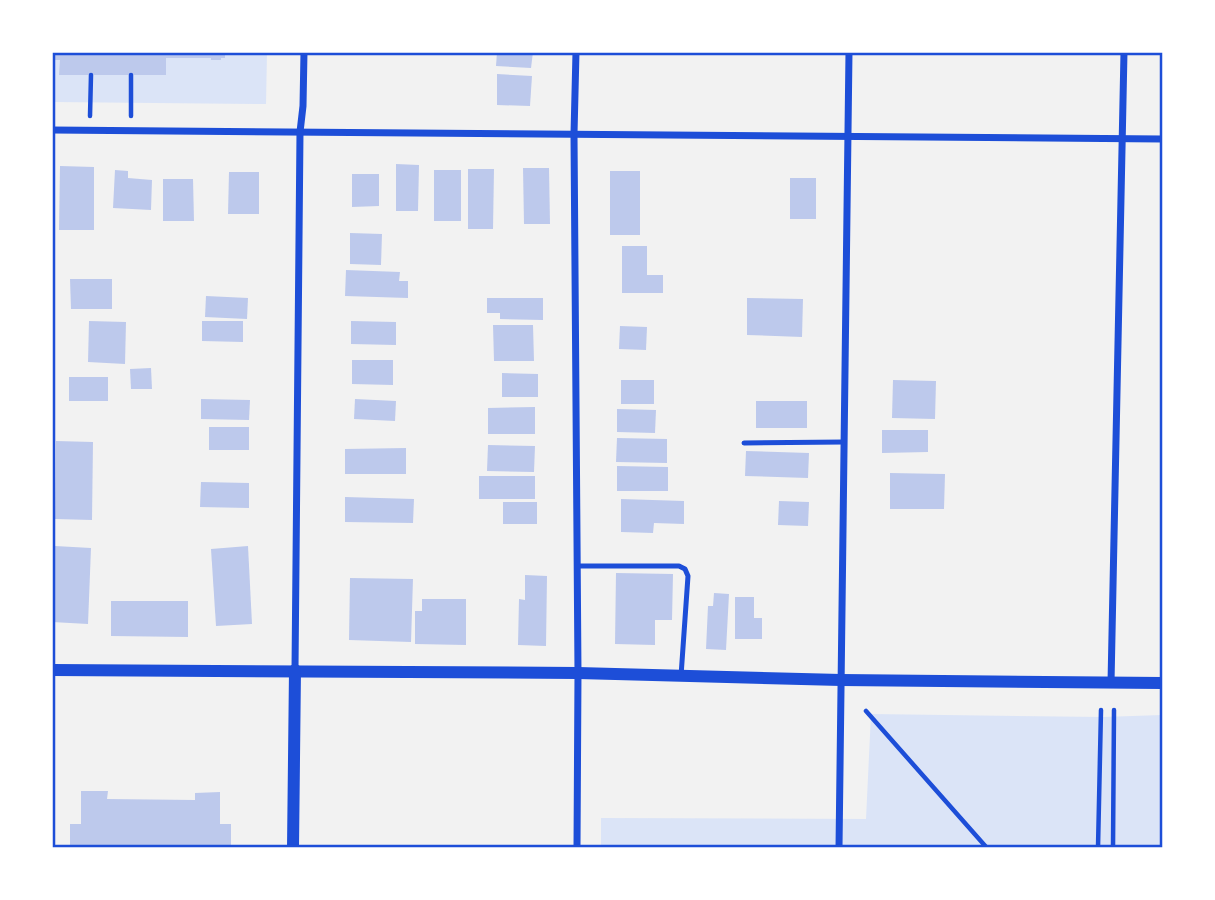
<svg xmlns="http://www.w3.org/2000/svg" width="1215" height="900" font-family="Jost,sans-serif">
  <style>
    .green { fill: #dbe4f7 }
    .building { fill: #bdc9ec }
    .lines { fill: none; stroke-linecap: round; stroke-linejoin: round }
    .path { stroke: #1d4ed8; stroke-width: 4.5 }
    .service { stroke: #1d4ed8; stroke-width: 5 }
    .minor { stroke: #1d4ed8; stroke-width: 7 }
    .tertiary { stroke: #1d4ed8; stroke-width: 12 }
    .neatline { fill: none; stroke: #1d4ed8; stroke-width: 2.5 }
  </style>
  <rect width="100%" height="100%" fill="#f2f2f2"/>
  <g class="green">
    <polygon points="53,53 267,53 266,104 53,102"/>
    <polygon points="871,714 1103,717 1162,715 1162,847 601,848 601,818 866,819"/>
  </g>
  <g class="building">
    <polygon points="52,52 225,52 225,58 221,58 221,60 211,60 211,58 166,58 166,75 59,75 60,60 52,60"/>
    <polygon points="497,52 533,52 531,68 496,66"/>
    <polygon points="497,74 532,76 530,106 497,105"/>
    <polygon points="396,164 419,165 418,211 396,211"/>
    <polygon points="60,166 94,167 94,230 59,230"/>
    <polygon points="523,168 549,168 550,224 524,224"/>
    <polygon points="468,169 494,169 493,229 468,229"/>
    <polygon points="115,170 128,171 128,178 152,180 151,210 113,208"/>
    <rect x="434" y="170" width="27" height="51"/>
    <rect x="610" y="171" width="30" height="64"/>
    <polygon points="229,172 259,172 259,214 228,214"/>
    <polygon points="352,174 379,174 379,206 352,207"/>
    <rect x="790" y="178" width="26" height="41"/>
    <polygon points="163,179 193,179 194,221 163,221"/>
    <polygon points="350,233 382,234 381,265 350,264"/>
    <polygon points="622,246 647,246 647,275 663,275 663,293 622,293"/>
    <polygon points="346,270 400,272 399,281 408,281 408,298 345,296"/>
    <polygon points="70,279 112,279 112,309 71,309"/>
    <polygon points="206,296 248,298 247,319 205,317"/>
    <polygon points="487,298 543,298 543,320 500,319 500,313 487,313"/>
    <polygon points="747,298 803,299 802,337 747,335"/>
    <polygon points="89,321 126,322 125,364 88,362"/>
    <polygon points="202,321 243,321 243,342 202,341"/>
    <polygon points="351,321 396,322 396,345 351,344"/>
    <polygon points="493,325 533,325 534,361 494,361"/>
    <polygon points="620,326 647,327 646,350 619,349"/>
    <polygon points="352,360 393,360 393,385 352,384"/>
    <polygon points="151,368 152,389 131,389 130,369"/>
    <polygon points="502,373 538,374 538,397 502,397"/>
    <rect x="69" y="377" width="39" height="24"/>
    <rect x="621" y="380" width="33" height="24"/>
    <polygon points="893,380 936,381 935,419 892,418"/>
    <polygon points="201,399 250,400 249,420 201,419"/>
    <polygon points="355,399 396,401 395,421 354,419"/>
    <rect x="756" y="401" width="51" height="27"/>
    <polygon points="535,407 535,434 488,434 488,408"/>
    <polygon points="617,409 656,410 655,433 617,432"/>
    <rect x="209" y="427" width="40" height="23"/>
    <polygon points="882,430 928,430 928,452 882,453"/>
    <polygon points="617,438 667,439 667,463 616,462"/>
    <polygon points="56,441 93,442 92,520 55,519"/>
    <polygon points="488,445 535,446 534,472 487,471"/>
    <polygon points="406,448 406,474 345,474 345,449"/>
    <polygon points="746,451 809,453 808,478 745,476"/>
    <polygon points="617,466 668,467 668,491 617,491"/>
    <polygon points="890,473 945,474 944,509 890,509"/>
    <rect x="479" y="476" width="56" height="23"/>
    <polygon points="201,482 249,483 249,508 200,507"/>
    <polygon points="345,497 414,499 413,523 345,522"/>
    <polygon points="621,499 684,501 684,524 654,523 653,533 621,532"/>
    <polygon points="779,501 809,502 808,526 778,525"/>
    <rect x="503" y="502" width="34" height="22"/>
    <polygon points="55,546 91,548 88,624 52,622"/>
    <polygon points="248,546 252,624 216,626 211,549"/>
    <polygon points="616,573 673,574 672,620 655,620 655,645 615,644"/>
    <polygon points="525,575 547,576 546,646 518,645 519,599 525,600"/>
    <polygon points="350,578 413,579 411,642 349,640"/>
    <polygon points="714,593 729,594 726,650 706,649 708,606 713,606"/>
    <polygon points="735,597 754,597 754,618 762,618 762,639 735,639"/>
    <polygon points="422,599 466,599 466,645 415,644 415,611 422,611"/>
    <polygon points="111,601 188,601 188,637 111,636"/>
    <polygon points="81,791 108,791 107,799 195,800 195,793 220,792 220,824 231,824 231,848 70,848 70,824 81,824"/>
  </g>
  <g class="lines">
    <g class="path">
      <polyline points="131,75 131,116"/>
      <polyline points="90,116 91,75"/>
      <polyline points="866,711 987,848"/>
      <polyline points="1098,848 1101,710"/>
      <polyline points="1113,848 1114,710"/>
    </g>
    <g class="service">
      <polyline points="744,443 844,442"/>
      <polyline points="577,566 679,566 685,569 688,576 681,676"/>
    </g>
    <g class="minor">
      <polyline points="576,52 574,134 578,673 577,848"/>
      <polyline points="52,130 1162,139"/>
      <polyline points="295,670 300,132 303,106 304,52"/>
      <polyline points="1111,683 1124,52"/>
      <polyline points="839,848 849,52"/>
    </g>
    <g class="tertiary">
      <polyline points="52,670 578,673 841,680 1162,683"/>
      <polyline points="293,848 295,670"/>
    </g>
  </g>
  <rect width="1215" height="900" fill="none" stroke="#ffffff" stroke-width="108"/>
  <rect x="54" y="54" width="1107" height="792" class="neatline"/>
</svg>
